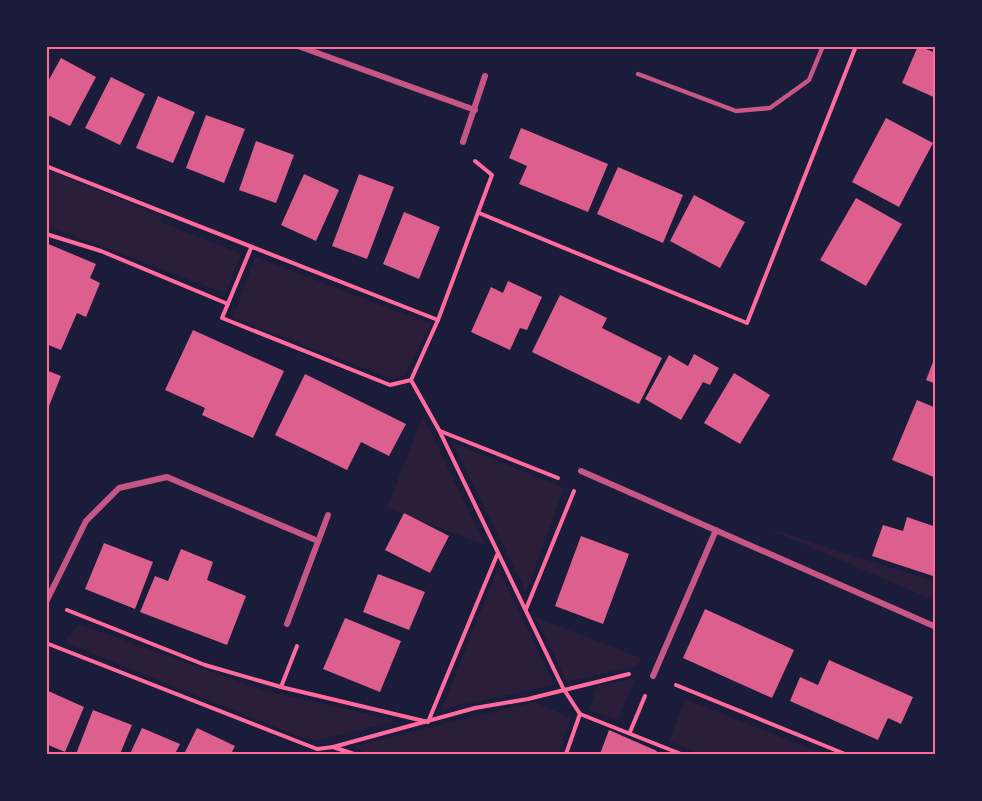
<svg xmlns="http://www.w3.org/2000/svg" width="982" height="801" font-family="Quicksand,sans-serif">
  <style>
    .green { fill: #2a1e3b }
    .building { fill: #dd5f8e }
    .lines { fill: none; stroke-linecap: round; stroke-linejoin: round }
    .path { stroke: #ff6b9d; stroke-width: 4 }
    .service { stroke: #c65784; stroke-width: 4.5 }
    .minor { stroke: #c65784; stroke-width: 6 }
    .neatline { fill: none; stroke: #ff6b9d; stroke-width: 2 }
  </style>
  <rect width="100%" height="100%" fill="#1b1b3a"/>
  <g class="green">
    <polygon points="46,169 162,216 160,222 242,254 225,293 47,226"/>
    <polygon points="255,257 431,324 404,376 392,379 233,318"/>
    <polygon points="423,416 485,545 387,508"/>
    <polygon points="453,443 564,488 526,592"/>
    <polygon points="762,526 935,582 935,601"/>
    <polygon points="498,567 554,685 442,709"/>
    <polygon points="535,617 641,658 639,665 567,682"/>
    <polygon points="78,624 263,690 396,721 314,741 295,735 64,642"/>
    <polygon points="635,678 618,720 589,710 597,686"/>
    <polygon points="685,699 824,754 702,754 669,741"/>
    <polygon points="535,702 571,718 558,754 370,754 350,747"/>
  </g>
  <g class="building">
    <polygon points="918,46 936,53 936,98 902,83"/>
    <polygon points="61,58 96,77 70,126 46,114 46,85"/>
    <polygon points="111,77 145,94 120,145 85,128"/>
    <polygon points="158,96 195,112 173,163 136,148"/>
    <polygon points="206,115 245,129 224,183 186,168"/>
    <polygon points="886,118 933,143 899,207 852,182"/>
    <polygon points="521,128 608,164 588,212 519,184 527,166 509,158"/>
    <polygon points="256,141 294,155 276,203 239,190"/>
    <polygon points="618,167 683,195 663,243 597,214"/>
    <polygon points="304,174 339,190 316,241 281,225"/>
    <polygon points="359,174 394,187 367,259 332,246"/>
    <polygon points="694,195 745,222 720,268 670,241"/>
    <polygon points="856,198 902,224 866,286 820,260"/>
    <polygon points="404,212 440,227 419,279 383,264"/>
    <polygon points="46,243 96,264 90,278 100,283 86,317 77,313 61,350 46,344"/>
    <polygon points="508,281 542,297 527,330 520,328 510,350 471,332 491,287 503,293"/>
    <polygon points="560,295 607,318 602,328 662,358 639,404 532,352"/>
    <polygon points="193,330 284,371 253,438 202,415 205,408 165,390"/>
    <polygon points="694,354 719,368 710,385 703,382 681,420 645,399 669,355 688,366"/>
    <polygon points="935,357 936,357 936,384 926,380"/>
    <polygon points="46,370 61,376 47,411 46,411"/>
    <polygon points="734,373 770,395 740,444 704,423"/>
    <polygon points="305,374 406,424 389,456 361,442 347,470 275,435"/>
    <polygon points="917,400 936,408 936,478 892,460"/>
    <polygon points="404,513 449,536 430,573 385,550"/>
    <polygon points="907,517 936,527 936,577 872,556 883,525 903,531"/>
    <polygon points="581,536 629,554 603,624 555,606"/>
    <polygon points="104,543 153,562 135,609 85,589"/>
    <polygon points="181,549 213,562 207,580 246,596 227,645 140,612 155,576 168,581"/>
    <polygon points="378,574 425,592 409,630 363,612"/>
    <polygon points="705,609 794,650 772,698 683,658"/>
    <polygon points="345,618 401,641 380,692 323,669"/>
    <polygon points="829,660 913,697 901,724 888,718 878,740 790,701 800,677 818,685"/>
    <polygon points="46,690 84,707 65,752 46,744"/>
    <polygon points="93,710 132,725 120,754 76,754"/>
    <polygon points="142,728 180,744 175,754 130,754"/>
    <polygon points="197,728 235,746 231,754 184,754"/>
    <polygon points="609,730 657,751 656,754 600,754"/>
  </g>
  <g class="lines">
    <g class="path">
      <polyline points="46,166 438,320"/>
      <polyline points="479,213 747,323 856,46"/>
      <polyline points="46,234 101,251 228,304"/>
      <polyline points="251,248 222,318 390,385 411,380 438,320 492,175 475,161"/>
      <polyline points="411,380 439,430 563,688 580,714"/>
      <polyline points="440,431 558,478"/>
      <polyline points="526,609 574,491"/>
      <polyline points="67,610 205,665 281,687 428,722 497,555"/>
      <polyline points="46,643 317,749 333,747 354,754"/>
      <polyline points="676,685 845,754"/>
      <polyline points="281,687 297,646"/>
      <polyline points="580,714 681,754"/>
      <polyline points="630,732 645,696"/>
      <polyline points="333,747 475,708 528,699 629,674"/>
      <polyline points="566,754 580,714"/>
    </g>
    <polyline class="service" points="638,74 736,111 770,108 809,80 823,46"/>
    <g class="minor">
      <polyline points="298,46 475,110"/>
      <polyline points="463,142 485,76"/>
      <polyline points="581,471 936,627"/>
      <polyline points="46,602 86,521 119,488 167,477 318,541"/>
      <polyline points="287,624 328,515"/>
      <polyline points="653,676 716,530"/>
    </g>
  </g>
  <rect width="982" height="801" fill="none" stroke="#1b1b3a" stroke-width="96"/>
  <rect x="48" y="48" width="886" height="705" class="neatline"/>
</svg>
